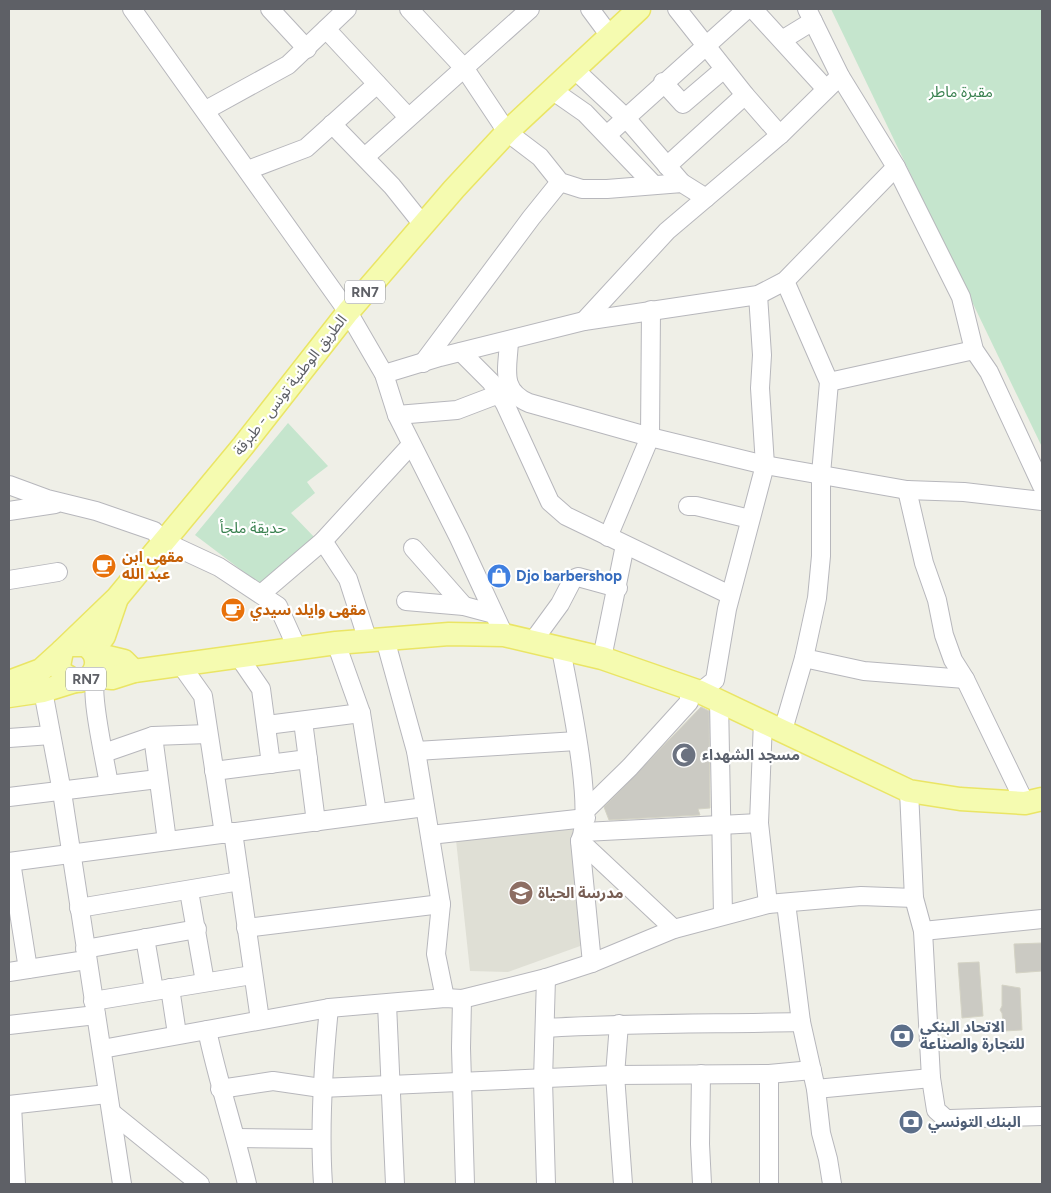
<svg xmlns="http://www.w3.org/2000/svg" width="1051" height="1193" font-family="Figtree,'Noto Sans Arabic',sans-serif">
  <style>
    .education { fill: #dfdfd5 }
    .green { fill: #c5e5cd }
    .building { fill: #cbcac3; stroke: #d4d3c5 }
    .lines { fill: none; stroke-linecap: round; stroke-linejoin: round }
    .minor-casing { stroke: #b7b7bc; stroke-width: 20 }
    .major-casing { stroke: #eae565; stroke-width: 25 }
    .minor { stroke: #fff; stroke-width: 18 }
    .major { stroke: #f5fbb0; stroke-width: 22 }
    .labels { text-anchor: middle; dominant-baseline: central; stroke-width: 4.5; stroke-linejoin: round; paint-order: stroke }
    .shield { fill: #fff; stroke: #8e9094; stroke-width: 1 }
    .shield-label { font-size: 14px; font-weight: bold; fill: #5e6066 }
    .park-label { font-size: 15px; fill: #39814f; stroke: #fff }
    .street-label { font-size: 15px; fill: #5e6066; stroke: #fff }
    .food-label { font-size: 15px; font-weight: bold; fill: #c56008; stroke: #fff; text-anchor: start }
    .shop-label { font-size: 15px; font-weight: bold; fill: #366cbe; stroke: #fff; text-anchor: start }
    .worship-label { font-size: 15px; font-weight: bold; fill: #5b616d; stroke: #fff; text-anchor: start }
    .education-label { font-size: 15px; font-weight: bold; fill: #785e54; stroke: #fff; text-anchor: start }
    .service-label { font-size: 15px; font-weight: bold; fill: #4e5e75; stroke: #fff; text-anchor: start }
  </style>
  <rect width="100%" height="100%" fill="#efefe7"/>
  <polygon class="education" points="575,823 583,945 508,972 470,971 456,840"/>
  <g class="green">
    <polygon points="831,9 1042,9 1042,447"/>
    <polygon points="288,423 328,466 307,482 315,493 291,513 316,539 261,585 195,535"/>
  </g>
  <g class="building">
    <polygon points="701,707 709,711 710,808 698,809 700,815 609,820 604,807"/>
    <polygon points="1042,943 1042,971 1016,973 1014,944"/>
    <polygon points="979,962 983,1016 962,1018 958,963"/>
    <polygon points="1002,985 1020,988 1022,1030 1004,1031 1002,1013 1000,1010 1002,1006"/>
  </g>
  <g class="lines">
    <defs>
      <g id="minor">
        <polyline points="132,9 348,312 384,374 397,415 459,538 504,635"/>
        <polyline points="270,9 307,49"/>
        <polyline points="409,9 465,69 507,132 540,157 560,182 582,189 607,189 682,183 706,198"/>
        <polyline points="590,9 610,36"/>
        <polyline points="677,9 745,95 780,135"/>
        <polyline points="753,9 826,89"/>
        <polyline points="807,9 840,76 896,167 961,297 974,350 989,372 1042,486"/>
        <polyline points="326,29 408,117"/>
        <polyline points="782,40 813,21"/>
        <polyline points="574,69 626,118 682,183"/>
        <polyline points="663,82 683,104 724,69"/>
        <polyline points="552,90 585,113 653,184"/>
        <polyline points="206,110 288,65 347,9"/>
        <polyline points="332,124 392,186 424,226"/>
        <polyline points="607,135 747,9"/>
        <polyline points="365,157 530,9"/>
        <polyline points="667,166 745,95"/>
        <polyline points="248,170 306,148 377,84"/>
        <polyline points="584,321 667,231 780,135 840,76"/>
        <path d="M 509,341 C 508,368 499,390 529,403 L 650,437 L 765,465 L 907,490 L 964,492 L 1042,501"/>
        <polyline points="461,352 491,382 505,404 550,502 566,516 730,595"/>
        <polyline points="423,363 531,218 560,182"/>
        <polyline points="384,374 440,357 584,321 758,295 785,281 896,167"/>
        <polyline points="829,382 974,350"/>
        <polyline points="397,415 457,410 499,394"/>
        <polyline points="9,485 47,499 96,511 154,531 163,541 219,567 278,606 297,648"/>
        <polyline points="907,490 924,563 937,600 944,635 953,660 965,679 1025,803"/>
        <polyline points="688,506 696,506 750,519"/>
        <polyline points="9,511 55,504"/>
        <polyline points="608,537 650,437 651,310"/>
        <polyline points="323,541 348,579 368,641"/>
        <polyline points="413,548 464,606"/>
        <polyline points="9,580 58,572"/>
        <polyline points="261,594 323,541 411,445"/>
        <polyline points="406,601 464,606 494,614"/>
        <polyline points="385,639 416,751 441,904 436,954 445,998"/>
        <polyline points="533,641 560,604 573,579 578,577 618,588"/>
        <polyline points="336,643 361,713 377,813"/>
        <path d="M 561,649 C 568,689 595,808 580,841 L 592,963"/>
        <polyline points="239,657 261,689 271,764"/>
        <polyline points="602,658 625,545"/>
        <polyline points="804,658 864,671 965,679"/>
        <polyline points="181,665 203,696 224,834"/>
        <path d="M 96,677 C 89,693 106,764 109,785"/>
        <polyline points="43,691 62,792 122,1184"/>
        <polyline points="700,692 715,680 727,609 765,465 760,388 762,355 758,295"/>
        <polyline points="719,700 723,915"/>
        <polyline points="303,721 316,822"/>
        <polyline points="763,721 759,823 768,904"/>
        <polyline points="267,725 361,713"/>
        <polyline points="783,730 804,658 817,598 821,556 821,474 829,382 785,281"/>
        <polyline points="153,736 167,841"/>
        <polyline points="9,738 51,735"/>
        <polyline points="416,751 577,741"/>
        <polyline points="104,753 153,736 208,734"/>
        <polyline points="214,771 308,759"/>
        <polyline points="909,791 914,898 923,931 931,1078 936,1110 945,1118 950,1119 1042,1116"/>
        <polyline points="9,797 158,779"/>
        <polyline points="585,811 630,767 689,702 689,688"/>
        <polyline points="233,832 260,1020"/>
        <polyline points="584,832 759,823"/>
        <polyline points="430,835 586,818"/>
        <polyline points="580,841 674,929"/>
        <polyline points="9,862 425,807"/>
        <polyline points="11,862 28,969"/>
        <polyline points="189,891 205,982"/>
        <polyline points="786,903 801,1022 816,1089 821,1133 828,1159 832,1184"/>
        <polyline points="79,908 240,881"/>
        <polyline points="246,928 441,904"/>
        <polyline points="923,931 1042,919"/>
        <polyline points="145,938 154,990"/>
        <polyline points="85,949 197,929"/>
        <polyline points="9,972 86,960"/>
        <polyline points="170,988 177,1034"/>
        <polyline points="462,999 461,1048 465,1184"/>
        <polyline points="93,1001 252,975"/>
        <polyline points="387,1004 395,1184"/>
        <polyline points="619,1024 615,1075 623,1184"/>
        <polyline points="9,1025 96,1015"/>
        <path d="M 546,1028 C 631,1023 716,1024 801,1022"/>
        <path d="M 207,1030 C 218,1082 235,1132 247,1184"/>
        <polyline points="102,1049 329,1008 445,998 462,999 546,978 592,963 674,929 768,904 861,896 914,898"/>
        <polyline points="701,1074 700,1144 702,1184"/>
        <polyline points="769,1074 769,1184"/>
        <polyline points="220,1089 273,1081 321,1088 615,1075 769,1074 812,1070"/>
        <polyline points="816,1089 931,1078"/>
        <polyline points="9,1105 107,1094"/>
        <polyline points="12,1105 16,1184"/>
        <polyline points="112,1113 200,1184"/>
        <polyline points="236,1138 320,1139"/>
        <path d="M 323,1184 C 319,1125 323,1067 329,1008"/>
        <polyline points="546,1184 543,1080 546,978"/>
      </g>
      <g id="major">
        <path d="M 70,645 L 85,645 C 104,656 97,682 75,681 L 62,673 L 59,666 L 62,651 L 117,598 L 243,446 L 348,312 L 454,189 L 507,132 L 639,9"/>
        <polyline points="93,651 104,636 116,601"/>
        <polyline points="95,654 124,661 134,671"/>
        <polyline points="92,676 112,678 134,671 336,643 449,634 504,635 602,658 700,692 909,791 960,799 1025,803 1042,799"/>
        <polyline points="9,682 41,670 62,651"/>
        <polyline points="9,696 43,691 75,681"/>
      </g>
    </defs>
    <use href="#minor" class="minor-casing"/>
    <use href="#major" class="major-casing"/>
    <use href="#minor" class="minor"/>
    <use href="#major" class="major"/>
  </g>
  <defs>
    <symbol id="cafe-disc" viewBox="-11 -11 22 22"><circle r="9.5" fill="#e8710a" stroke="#fff"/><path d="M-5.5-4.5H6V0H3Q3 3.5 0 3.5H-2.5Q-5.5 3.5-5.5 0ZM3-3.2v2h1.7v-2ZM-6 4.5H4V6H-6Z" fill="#fff"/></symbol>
    <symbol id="shop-disc" viewBox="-11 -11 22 22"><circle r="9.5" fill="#3f7fe0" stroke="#fff"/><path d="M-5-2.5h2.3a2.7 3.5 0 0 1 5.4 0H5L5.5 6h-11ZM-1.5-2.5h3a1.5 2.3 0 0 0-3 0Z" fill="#fff"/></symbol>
    <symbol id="mosque-disc" viewBox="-11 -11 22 22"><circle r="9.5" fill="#6b7280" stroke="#fff"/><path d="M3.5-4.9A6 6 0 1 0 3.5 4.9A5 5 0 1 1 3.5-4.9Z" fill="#fff"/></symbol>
    <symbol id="school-disc" viewBox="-11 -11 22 22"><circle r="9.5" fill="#8d6e63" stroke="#fff"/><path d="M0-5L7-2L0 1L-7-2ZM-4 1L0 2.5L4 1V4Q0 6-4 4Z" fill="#fff"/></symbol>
    <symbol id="bank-disc" viewBox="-11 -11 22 22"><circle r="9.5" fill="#5c6f8a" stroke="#fff"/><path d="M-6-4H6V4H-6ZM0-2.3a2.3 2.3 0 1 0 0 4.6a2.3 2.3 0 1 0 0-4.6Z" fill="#fff"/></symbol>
  </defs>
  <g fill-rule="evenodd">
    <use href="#cafe-disc" x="90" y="552" width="28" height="28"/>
    <use href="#shop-disc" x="485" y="562" width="28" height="28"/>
    <use href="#cafe-disc" x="219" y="596" width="28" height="28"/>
    <use href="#mosque-disc" x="670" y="741" width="28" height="28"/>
    <use href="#school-disc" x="507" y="879" width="28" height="28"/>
    <use href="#bank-disc" x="888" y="1022" width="28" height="28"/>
    <use href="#bank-disc" x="897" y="1108" width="28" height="28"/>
  </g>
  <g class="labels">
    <g class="shield">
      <rect x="345" y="280.5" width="40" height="23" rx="4"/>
      <rect x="66" y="667.5" width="40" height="23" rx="4"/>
    </g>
    <g class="shield-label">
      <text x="365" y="292">RN7</text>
      <text x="86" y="679">RN7</text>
    </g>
    <g class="park-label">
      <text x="961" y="92">مقبرة ماطر</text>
      <text x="253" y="528">حديقة ملجأ</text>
    </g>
    <g class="street-label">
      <text transform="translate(290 385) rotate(-52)">الطريق الوطنية تونس - طبرقة</text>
    </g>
    <g class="food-label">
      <text x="122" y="557">مقهى ابن<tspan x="122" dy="17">عبد الله</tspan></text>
      <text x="250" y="610">مقهى وايلد سيدي</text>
    </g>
    <g class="shop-label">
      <text x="516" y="576">Djo barbershop</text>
    </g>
    <g class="worship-label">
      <text x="702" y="755">مسجد الشهداء</text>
    </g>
    <g class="education-label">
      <text x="538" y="893">مدرسة الحياة</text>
    </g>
    <g class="service-label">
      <text x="920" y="1027">الاتحاد البنكي<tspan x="920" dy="17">للتجارة والصناعة</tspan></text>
      <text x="928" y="1122">البنك التونسي</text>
    </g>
  </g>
  <rect width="1051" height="1193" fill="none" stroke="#5e6066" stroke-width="20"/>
</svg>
